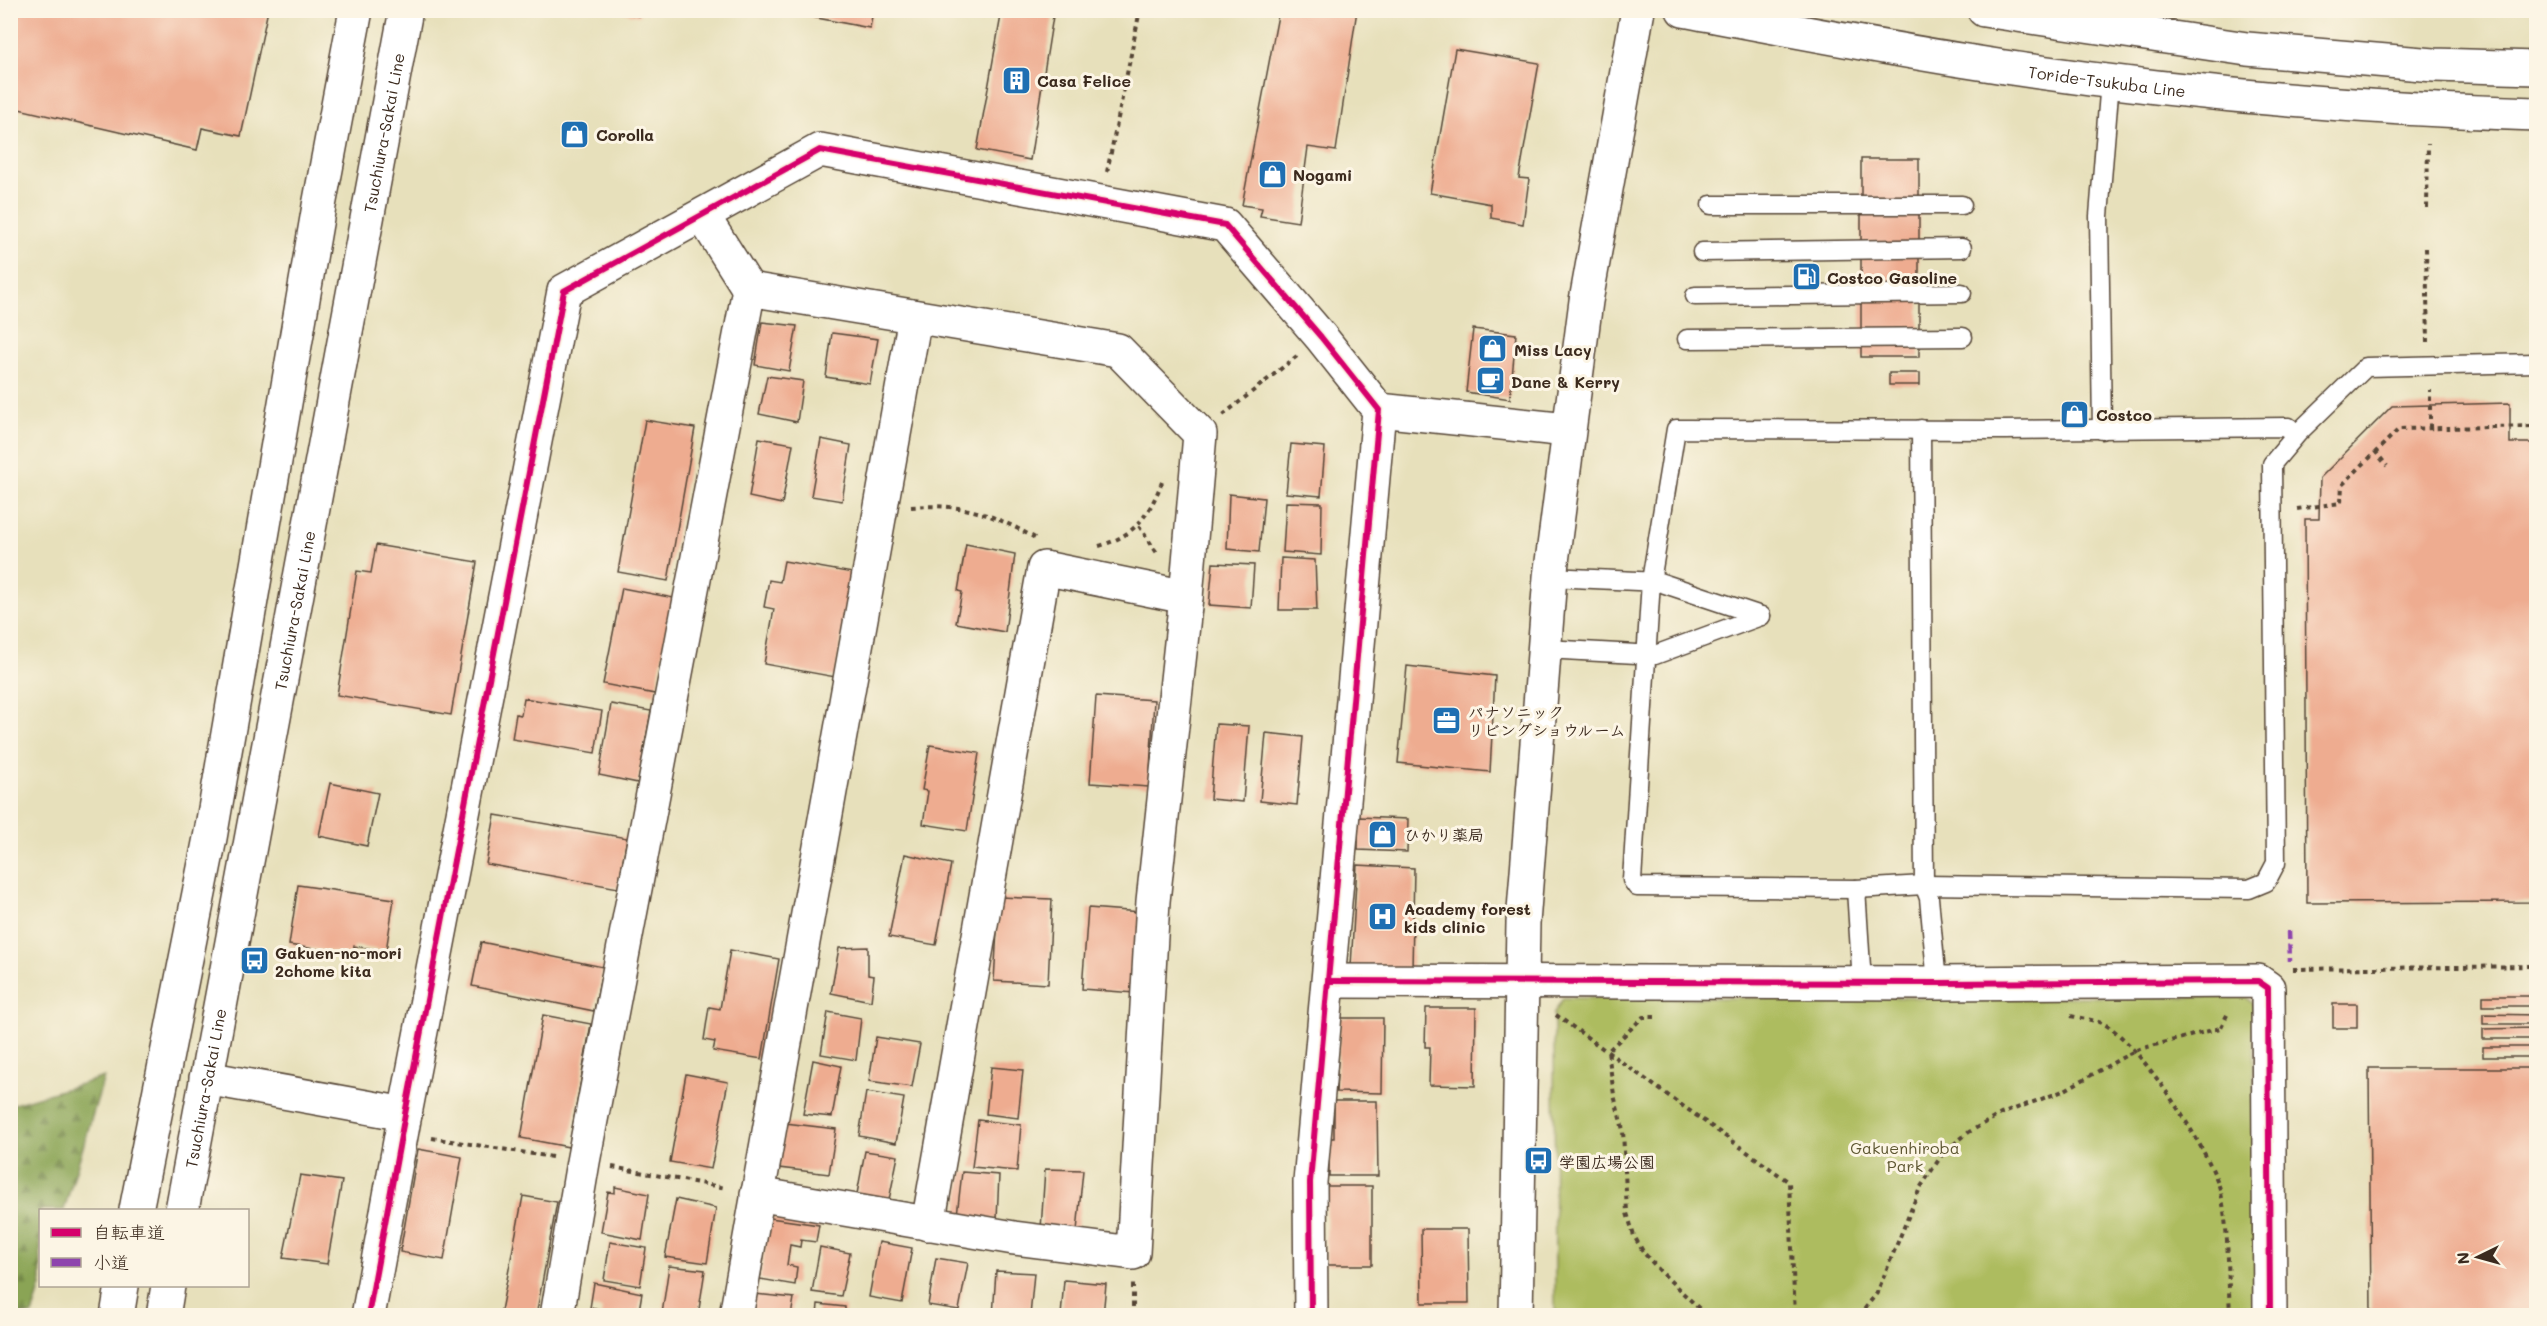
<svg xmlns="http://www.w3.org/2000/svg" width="2547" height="1326" font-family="Mali,'Klee One',sans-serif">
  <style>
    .green { fill: #adbc5e; stroke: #74733e; stroke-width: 1.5 }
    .forest { fill: url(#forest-firs); stroke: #62673a; stroke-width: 1.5 }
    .building { fill: #eeac90 }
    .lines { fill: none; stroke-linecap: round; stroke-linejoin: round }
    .lane-casing { stroke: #554536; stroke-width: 21 }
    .street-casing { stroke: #554536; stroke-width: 36 }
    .secondary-casing { stroke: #554536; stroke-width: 36 }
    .primary-casing { stroke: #554536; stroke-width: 36 }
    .path { stroke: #554536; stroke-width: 4; stroke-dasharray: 4.5 4.5; stroke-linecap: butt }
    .lane { stroke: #fff; stroke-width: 18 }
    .street { stroke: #fff; stroke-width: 33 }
    .secondary { stroke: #fff; stroke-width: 33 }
    .primary { stroke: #fff; stroke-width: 33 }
    .quiet { stroke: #8e44ad; stroke-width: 4.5; stroke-dasharray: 9 4.5; stroke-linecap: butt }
    .cycleway-casing { stroke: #fcf5e5; stroke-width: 10 }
    .cycleway { stroke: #d6006c; stroke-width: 6 }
    .labels { text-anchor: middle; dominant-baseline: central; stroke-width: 6; stroke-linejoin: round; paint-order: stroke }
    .street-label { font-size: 16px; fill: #3b2a1e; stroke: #fcf5e5 }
    .poi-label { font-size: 16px; font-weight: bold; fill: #3b2a1e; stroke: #fcf5e5; text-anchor: start }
    .park-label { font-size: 16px; fill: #5d5631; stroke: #fcf5e5 }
  </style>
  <defs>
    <pattern id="forest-firs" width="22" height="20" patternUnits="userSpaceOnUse" patternTransform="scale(1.5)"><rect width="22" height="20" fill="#8aa455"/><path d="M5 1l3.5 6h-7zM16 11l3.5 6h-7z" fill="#728646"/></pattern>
  </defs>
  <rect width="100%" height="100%" fill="#fcf5e5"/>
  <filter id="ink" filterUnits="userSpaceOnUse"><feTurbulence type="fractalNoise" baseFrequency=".0167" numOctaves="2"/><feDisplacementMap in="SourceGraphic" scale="12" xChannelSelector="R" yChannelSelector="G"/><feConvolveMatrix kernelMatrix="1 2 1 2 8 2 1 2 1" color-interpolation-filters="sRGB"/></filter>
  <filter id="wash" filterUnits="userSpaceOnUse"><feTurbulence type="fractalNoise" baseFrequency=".008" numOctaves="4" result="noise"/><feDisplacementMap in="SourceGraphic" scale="24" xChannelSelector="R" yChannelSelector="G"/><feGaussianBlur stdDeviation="1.35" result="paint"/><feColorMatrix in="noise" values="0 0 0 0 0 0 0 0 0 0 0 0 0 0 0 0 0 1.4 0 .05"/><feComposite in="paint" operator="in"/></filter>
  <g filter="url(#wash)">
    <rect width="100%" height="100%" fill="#e7e0bb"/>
    <polygon class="green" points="2246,997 2253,1005 2256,1315 1555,1315 1554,1013 1563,998"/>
    <polygon class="forest" points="104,1077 64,1210 40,1210 41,1286 32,1315 11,1315 11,1105"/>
    <g id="blocks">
      <g class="building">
        <polygon points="10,10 268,10 241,136 202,128 197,150 10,107"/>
        <polygon points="615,10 640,10 639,16"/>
        <polygon points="775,10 873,10 870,28"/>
        <polygon points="1002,10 1054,10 1030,160 977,150"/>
        <polygon points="1279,10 1357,10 1336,151 1308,147 1298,222 1260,216 1262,208 1242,205"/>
        <polygon points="1455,49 1539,63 1519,178 1529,179 1523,224 1491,218 1491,204 1430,193"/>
        <rect x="1861" y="159" width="58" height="198"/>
        <polygon points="762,322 797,326 789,371 755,365"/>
        <polygon points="1473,329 1516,334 1510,399 1466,392"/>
        <polygon points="832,333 878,339 870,384 826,377"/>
        <rect x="1889" y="373" width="31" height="12"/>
        <polygon points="767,376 803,381 797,422 759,414"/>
        <polygon points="2510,403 2510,443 2536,443 2536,902 2307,903 2305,519 2319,519 2320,478 2392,406"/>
        <polygon points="645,420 695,428 668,581 618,572"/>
        <polygon points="759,438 793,444 782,504 749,497"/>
        <polygon points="821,439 851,445 842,501 811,496"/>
        <polygon points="1291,444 1325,447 1321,496 1286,493"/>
        <polygon points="1229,494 1264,498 1259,552 1227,549"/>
        <polygon points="1286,502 1322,503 1321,555 1283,552"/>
        <polygon points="966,544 1015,554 1005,632 956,623 962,592 958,591"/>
        <polygon points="376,545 477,562 451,715 337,695 357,571 371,573"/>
        <polygon points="1281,558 1315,560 1317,610 1279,610"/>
        <polygon points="784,561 853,573 835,677 764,664 774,609 764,607 769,580 780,582"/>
        <polygon points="1213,563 1254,565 1251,608 1209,605"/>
        <polygon points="622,588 674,598 655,694 603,684"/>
        <polygon points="1407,666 1495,676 1490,772 1398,763"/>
        <polygon points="1096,696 1154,700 1149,787 1090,783"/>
        <polygon points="524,698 602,711 595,753 512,739 516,714 521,715"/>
        <polygon points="611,704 651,711 638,783 599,775"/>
        <polygon points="1216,724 1249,726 1243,802 1210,799"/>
        <polygon points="1266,733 1303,737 1297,805 1260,801"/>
        <polygon points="930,745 979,753 967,831 923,824 928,791 922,790"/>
        <polygon points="330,783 378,793 367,846 319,836"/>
        <polygon points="495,815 627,838 618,888 486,864"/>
        <polygon points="1358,817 1408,819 1407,852 1358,850"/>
        <polygon points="905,854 951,864 936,945 889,937"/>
        <polygon points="1357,865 1414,868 1412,970 1351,966"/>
        <polygon points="298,885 394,899 386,951 354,946 353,955 289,945"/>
        <polygon points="999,897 1052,899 1048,984 994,981"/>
        <polygon points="1088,908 1141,912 1135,993 1082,989"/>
        <polygon points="481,942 603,967 594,1011 472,986"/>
        <polygon points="868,947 868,975 874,976 871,1001 831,993 839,948"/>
        <polygon points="730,950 779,959 762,1059 713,1051 715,1042 704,1040 709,1007 720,1009"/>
        <rect x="2483" y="996" width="53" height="10"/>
        <rect x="2333" y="1004" width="24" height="24"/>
        <polygon points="1426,1008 1476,1008 1475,1086 1429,1085 1430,1047 1425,1047"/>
        <polygon points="828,1012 861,1018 856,1060 821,1054"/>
        <polygon points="2483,1014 2536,1015 2536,1024 2483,1024"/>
        <polygon points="543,1015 591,1024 569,1147 521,1138"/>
        <polygon points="1340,1018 1383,1018 1382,1093 1336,1092"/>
        <polygon points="2536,1028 2536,1039 2483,1039 2483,1029"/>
        <polygon points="876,1037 920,1044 912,1087 869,1081"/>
        <rect x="2483" y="1047" width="53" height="10"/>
        <polygon points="813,1060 841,1066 832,1117 803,1114"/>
        <polygon points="991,1067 1023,1070 1018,1118 986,1114"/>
        <polygon points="2369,1068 2536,1068 2536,1316 2371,1316"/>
        <polygon points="686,1074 728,1082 711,1169 670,1162"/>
        <polygon points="866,1092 904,1098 896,1143 859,1136"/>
        <polygon points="1334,1101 1377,1101 1378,1176 1329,1176 1329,1138 1334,1138"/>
        <polygon points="978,1120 1021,1125 1017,1171 972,1167"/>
        <polygon points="785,1123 836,1129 829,1174 779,1168"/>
        <polygon points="418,1149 462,1157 444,1260 400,1252"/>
        <polygon points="865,1151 898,1156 889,1200 857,1194"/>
        <polygon points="1045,1169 1083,1170 1077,1231 1041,1229"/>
        <polygon points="962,1172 999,1175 997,1219 957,1215"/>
        <polygon points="300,1175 342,1181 327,1264 283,1258"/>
        <polygon points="1327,1186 1372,1186 1372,1265 1326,1265"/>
        <polygon points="615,1187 649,1194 642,1240 601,1232 608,1192 615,1193"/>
        <polygon points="523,1196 557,1202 536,1316 500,1316"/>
        <polygon points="676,1199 716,1208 707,1263 665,1257"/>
        <polygon points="770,1218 819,1225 816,1242 801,1240 800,1247 790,1245 787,1265 797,1267 795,1285 760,1279"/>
        <polygon points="1421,1229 1468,1229 1469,1303 1422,1303"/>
        <polygon points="610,1242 646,1248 640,1286 604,1280"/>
        <polygon points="879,1242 912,1248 902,1303 869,1297"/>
        <polygon points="820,1247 850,1253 841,1296 812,1292"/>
        <polygon points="936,1258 968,1263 959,1310 928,1305"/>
        <polygon points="669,1266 705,1270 698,1316 662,1314"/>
        <polygon points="996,1271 1034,1273 1030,1316 993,1316"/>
        <polygon points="1064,1280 1106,1284 1103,1316 1061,1316"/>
        <polygon points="594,1283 642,1293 638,1316 601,1316 602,1309 590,1308"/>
        <polygon points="755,1294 794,1298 791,1316 753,1316"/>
        <polygon points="818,1304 845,1307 845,1316 817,1316"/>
      </g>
    </g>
  </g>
  <g filter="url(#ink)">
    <use href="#blocks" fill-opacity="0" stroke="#554536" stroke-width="1.5"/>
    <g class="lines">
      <defs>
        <g id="lane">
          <polyline points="1711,205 1962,205"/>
          <polyline points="1702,252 1962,248"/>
          <polyline points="1695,296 1962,293"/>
          <polyline points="1687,339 1963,337"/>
          <polyline points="2289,427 2005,430 1676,429 1651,581 1632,880 1637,887 1856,889 1924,885 2249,889 2266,882 2276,863 2272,464 2298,433 2366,367 2536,363"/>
          <polyline points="1921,429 1924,885 1929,898 1937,983"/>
          <polyline points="2102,430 2099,216 2110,81"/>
          <polyline points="1550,577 1659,582 1761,616"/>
          <polyline points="1545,649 1655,655 1761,616"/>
          <polyline points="1856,889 1862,983"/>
        </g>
        <g id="street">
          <polyline points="703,216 749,289"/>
          <polyline points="1379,410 1567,430"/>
          <polyline points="1329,981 1937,983 2258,981 2268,988 2270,1316"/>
          <polyline points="206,1078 405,1114"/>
          <polyline points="928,1224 1044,568 1186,597"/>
          <polyline points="368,1316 405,1114 564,291 820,150 1225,225 1321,337 1379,410 1310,1182 1311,1316"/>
          <polyline points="557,1316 583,1162 749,289 1118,350 1200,434 1186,597 1153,901 1133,1253 1014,1238 757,1194"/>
          <polyline points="736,1316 915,317"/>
        </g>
        <polyline id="secondary" points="1516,1316 1523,923 1550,577 1586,301 1638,10"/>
        <g id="primary">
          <path id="s1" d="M 1683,10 C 1775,27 1867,45 1960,60 C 2150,91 2344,108 2536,114"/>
          <polyline points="1984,10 2247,49 2434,65 2536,68"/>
          <polyline points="136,1210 210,838 319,206 356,10"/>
          <path id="s2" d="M 182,1210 L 406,10"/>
          <polyline points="117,1316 122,1286"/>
          <polyline points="163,1316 168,1286"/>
        </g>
      </defs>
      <use href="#lane" class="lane-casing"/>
      <use href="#street" class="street-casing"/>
      <use href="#secondary" class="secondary-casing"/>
      <use href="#primary" class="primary-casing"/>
      <g class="path">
        <polyline points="1107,172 1140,10"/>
        <polyline points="2427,208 2428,144"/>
        <polyline points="2426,248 2428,342"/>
        <polyline points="1223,415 1297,356"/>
        <polyline points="2430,428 2430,390"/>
        <polyline points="2375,451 2387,466"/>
        <path d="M 911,507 C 962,503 991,513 1035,538"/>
        <polyline points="2297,509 2341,503 2342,485 2399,429 2536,426"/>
        <polyline points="1139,526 1157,553"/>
        <path d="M 1099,546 C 1135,536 1149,515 1162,482"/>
        <polyline points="2293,969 2536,966"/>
        <polyline points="1556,1015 1789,1182 1795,1316"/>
        <path d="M 2071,1016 C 2080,1018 2093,1020 2102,1023 C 2137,1038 2213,1155 2221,1193 C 2229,1233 2228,1275 2230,1316"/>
        <polyline points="1655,1017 1643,1017 1608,1051 1614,1095 1623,1130 1627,1213 1634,1236 1644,1253 1661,1272 1707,1316"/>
        <polyline points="2221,1027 2229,1011"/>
        <polyline points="432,1138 552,1157"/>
        <polyline points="612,1167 726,1188"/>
        <polyline points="1133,1316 1133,1283"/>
        <polyline points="1859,1316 1877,1293 1920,1188 1944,1152 1969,1132 2001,1114 2063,1091 2136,1050 2220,1028"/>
      </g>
      <use href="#lane" class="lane"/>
      <use href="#street" class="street"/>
      <use href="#secondary" class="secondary"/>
      <use href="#primary" class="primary"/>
      <polyline class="quiet" points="2289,931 2290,961"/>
      <defs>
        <g id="cycleway">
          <polyline points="1329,981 1937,983 2258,981 2268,988 2270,1316"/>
          <polyline points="368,1316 405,1114 564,291 820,150 1225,225 1321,337 1379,410 1310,1182 1311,1316"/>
        </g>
      </defs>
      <use href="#cycleway" class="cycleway-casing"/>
      <use href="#cycleway" class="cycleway"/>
    </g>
  </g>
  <defs>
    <symbol id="building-square" viewBox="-11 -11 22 22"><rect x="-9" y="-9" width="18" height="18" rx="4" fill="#1f6fb2" stroke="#fcf5e5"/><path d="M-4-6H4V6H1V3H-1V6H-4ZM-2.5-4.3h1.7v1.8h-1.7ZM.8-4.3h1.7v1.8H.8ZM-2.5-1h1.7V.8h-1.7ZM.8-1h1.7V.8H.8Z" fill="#fff"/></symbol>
    <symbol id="shop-square" viewBox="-11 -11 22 22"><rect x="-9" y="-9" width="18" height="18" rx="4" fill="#1f6fb2" stroke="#fcf5e5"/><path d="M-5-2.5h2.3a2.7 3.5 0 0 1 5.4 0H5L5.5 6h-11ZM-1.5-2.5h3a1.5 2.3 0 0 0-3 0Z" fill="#fff"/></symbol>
    <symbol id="fuel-square" viewBox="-11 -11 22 22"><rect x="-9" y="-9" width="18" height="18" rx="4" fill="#1f6fb2" stroke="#fcf5e5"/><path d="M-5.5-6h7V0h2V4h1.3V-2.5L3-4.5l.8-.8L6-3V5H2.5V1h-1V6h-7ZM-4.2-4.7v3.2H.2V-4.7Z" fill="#fff"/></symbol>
    <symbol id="cafe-square" viewBox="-11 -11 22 22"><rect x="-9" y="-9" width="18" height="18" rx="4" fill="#1f6fb2" stroke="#fcf5e5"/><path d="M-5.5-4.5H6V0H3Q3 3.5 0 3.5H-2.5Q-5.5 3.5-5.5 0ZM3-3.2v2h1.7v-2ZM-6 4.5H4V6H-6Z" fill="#fff"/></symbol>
    <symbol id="office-square" viewBox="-11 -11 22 22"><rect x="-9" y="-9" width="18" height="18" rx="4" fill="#1f6fb2" stroke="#fcf5e5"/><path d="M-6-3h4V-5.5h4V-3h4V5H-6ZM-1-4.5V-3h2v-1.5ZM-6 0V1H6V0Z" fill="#fff"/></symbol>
    <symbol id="hospital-square" viewBox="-11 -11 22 22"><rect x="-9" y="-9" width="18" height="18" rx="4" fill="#1f6fb2" stroke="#fcf5e5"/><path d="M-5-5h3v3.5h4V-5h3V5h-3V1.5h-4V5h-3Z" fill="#fff"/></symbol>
    <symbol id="bus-square" viewBox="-11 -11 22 22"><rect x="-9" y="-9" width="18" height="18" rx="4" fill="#1f6fb2" stroke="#fcf5e5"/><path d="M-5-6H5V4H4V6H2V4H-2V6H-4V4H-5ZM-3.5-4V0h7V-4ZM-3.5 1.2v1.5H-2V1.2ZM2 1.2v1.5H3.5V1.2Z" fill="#fff"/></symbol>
  </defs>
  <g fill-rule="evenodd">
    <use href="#building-square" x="1000" y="64" width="33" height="33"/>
    <use href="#shop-square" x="558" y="118" width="33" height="33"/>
    <use href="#shop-square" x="1256" y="158" width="33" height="33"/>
    <use href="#fuel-square" x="1790" y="260" width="33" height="33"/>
    <use href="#shop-square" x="1476" y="332" width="33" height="33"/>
    <use href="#cafe-square" x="1474" y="364" width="33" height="33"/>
    <use href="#shop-square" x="2058" y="398" width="33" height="33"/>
    <use href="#office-square" x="1430" y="704" width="33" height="33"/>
    <use href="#shop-square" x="1366" y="818" width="33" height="33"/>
    <use href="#hospital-square" x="1366" y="900" width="33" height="33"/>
    <use href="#bus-square" x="238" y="944" width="33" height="33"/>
    <use href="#bus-square" x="1522" y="1144" width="33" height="33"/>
  </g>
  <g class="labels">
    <g class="street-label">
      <text stroke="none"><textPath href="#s1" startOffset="430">Toride-Tsukuba Line</textPath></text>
      <text stroke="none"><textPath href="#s2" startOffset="1096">Tsuchiura-Sakai Line</textPath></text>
      <text stroke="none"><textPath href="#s2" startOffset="610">Tsuchiura-Sakai Line</textPath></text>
      <text stroke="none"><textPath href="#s2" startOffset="124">Tsuchiura-Sakai Line</textPath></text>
    </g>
    <g class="poi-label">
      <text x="1037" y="80">Casa Felice</text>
      <text x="596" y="134">Corolla</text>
      <text x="1293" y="174">Nogami</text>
      <text x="1827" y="277">Costco Gasoline</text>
      <text x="1514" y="349">Miss Lacy</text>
      <text x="1511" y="381">Dane &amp; Kerry</text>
      <text x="2096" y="414">Costco</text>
      <text x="1468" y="711">パナソニック<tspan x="1468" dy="18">リビングショウルーム</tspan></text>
      <text x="1404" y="834">ひかり薬局</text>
      <text x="1404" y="908">Academy forest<tspan x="1404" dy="18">kids clinic</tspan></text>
      <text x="275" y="952">Gakuen-no-mori<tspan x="275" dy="18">2chome kita</tspan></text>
      <text x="1559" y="1161">学園広場公園</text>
    </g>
    <g class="park-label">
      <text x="1905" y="1147">Gakuenhiroba<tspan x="1905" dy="18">Park</tspan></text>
    </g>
  </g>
  <rect width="2547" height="1326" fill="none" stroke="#fcf5e5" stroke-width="36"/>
  <rect x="39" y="1209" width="210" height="78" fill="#fcf5e5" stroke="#afa495" stroke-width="1.5"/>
  <rect x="51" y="1228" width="30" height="9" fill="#d6006c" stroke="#afa495" stroke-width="1.5"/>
  <text x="93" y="1239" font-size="18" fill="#3b2a1e">自転車道</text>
  <rect x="51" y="1258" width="30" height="9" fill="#8e44ad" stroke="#afa495" stroke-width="1.5"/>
  <text x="93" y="1269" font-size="18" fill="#3b2a1e">小道</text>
  <g transform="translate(2478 1257) rotate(265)" stroke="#fcf5e5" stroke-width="4.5" paint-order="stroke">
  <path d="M0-4.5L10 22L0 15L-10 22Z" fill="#3b2a1e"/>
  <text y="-9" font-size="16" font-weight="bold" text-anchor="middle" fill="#3b2a1e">N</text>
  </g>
</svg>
